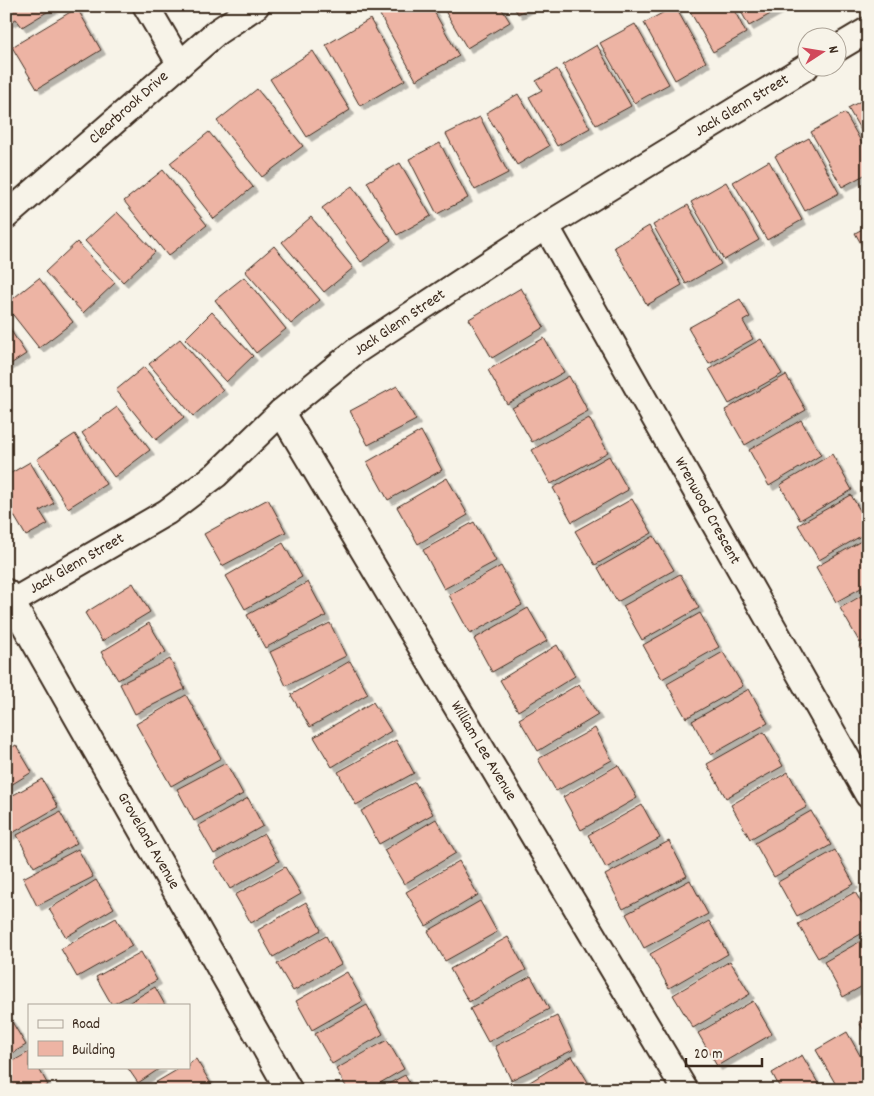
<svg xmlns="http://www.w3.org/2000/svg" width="874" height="1096" font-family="Dekko,sans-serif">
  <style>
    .building { fill: #edb4a4; stroke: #3b2a1e; filter: url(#shadow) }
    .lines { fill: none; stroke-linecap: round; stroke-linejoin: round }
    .street-casing { stroke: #3b2a1e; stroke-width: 29 }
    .street { stroke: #f7f3e8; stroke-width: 25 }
    .labels { text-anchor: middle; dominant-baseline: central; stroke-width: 5; stroke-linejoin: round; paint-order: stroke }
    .street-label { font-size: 16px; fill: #3b2a1e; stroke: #f7f3e8 }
  </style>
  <defs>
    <filter id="shadow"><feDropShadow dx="4.5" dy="4.5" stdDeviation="0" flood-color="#0004"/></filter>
  </defs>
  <rect width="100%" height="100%" fill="#f7f3e8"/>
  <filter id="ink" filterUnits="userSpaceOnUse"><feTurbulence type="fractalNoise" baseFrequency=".02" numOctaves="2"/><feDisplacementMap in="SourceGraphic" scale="10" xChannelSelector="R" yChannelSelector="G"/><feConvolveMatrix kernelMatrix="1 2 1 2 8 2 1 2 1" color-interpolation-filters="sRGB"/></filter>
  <g filter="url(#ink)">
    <g class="building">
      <polygon points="6,6 57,6 22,27 16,19 6,23"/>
      <polygon points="396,6 431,6 459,56 416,80 380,15"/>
      <polygon points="442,6 500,6 510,22 467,48"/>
      <polygon points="513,6 532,6 518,14"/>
      <polygon points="675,6 706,62 675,80 644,23"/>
      <polygon points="687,6 732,6 746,33 713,52"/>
      <polygon points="738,6 783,6 783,7 749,26"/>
      <polygon points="77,8 101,50 37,89 12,47"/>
      <polygon points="370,19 405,80 360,106 326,45"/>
      <polygon points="635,24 669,84 634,103 600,43"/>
      <polygon points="597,45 631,106 596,125 563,65"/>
      <polygon points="313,51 350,110 307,137 270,79"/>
      <polygon points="557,69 590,128 557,146 529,97 542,90 536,81"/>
      <polygon points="257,89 303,146 262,177 217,121"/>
      <polygon points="518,94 549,146 517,165 486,113"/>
      <polygon points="868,97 868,143 848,108"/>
      <polygon points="845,113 868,154 868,173 842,187 811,132"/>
      <polygon points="480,117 508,173 475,190 446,134"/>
      <polygon points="209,132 253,187 214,219 170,163"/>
      <polygon points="809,138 839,193 805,211 775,156"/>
      <polygon points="440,143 468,198 437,214 409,159"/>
      <polygon points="769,161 802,220 767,240 733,182"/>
      <polygon points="400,163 431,216 397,235 367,182"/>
      <polygon points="163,170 207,225 168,256 124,201"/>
      <polygon points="726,182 759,240 724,260 691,202"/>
      <polygon points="352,186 391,240 361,262 322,208"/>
      <polygon points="688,205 721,264 686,284 653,225"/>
      <polygon points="117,212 155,252 123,282 85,241"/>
      <polygon points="311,217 353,268 324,292 282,242"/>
      <polygon points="649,226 682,285 647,305 614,247"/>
      <polygon points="868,226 868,256 855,233"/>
      <polygon points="77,242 115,283 83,313 45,272"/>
      <polygon points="274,246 320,300 291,324 245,271"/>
      <polygon points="244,277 286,329 256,353 215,300"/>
      <polygon points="39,278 73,322 39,348 6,306 6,304"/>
      <polygon points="521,288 544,327 492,358 469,319"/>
      <polygon points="740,299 750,317 743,321 753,339 709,364 688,328"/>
      <polygon points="212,312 253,356 226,382 185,339"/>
      <polygon points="6,323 26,354 6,367"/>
      <polygon points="544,338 564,372 507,404 488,370"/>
      <polygon points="180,339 223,390 193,416 149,364"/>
      <polygon points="761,339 782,374 729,404 709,369"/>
      <polygon points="144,367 184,417 156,440 116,390"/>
      <polygon points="786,375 806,410 745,445 725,410"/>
      <polygon points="569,376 588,411 532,442 512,408"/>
      <polygon points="397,386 416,420 368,445 350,411"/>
      <polygon points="117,407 150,450 114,477 82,433"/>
      <polygon points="589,418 608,452 551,484 532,450"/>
      <polygon points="801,420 821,455 769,486 749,450"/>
      <polygon points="421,431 442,470 388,500 367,462"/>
      <polygon points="75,434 106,484 68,508 37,459"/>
      <polygon points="832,454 852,490 800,520 780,485"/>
      <polygon points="609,456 628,490 572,522 553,488"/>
      <polygon points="30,462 54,503 40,511 48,524 26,536 6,502 6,476"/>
      <polygon points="447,478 468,515 418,544 397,507"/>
      <polygon points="851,495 868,524 868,532 819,560 798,525"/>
      <polygon points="268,499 286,532 222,566 204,534"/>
      <polygon points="632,499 652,533 595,565 575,531"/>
      <polygon points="474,522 496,561 444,589 423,550"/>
      <polygon points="654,536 674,570 617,602 598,568"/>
      <polygon points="868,537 868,584 836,602 816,567"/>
      <polygon points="283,543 302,577 245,609 226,576"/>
      <polygon points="501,566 522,605 470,634 449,595"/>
      <polygon points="680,574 699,608 642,640 623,606"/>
      <polygon points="308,582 326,616 265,648 247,615"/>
      <polygon points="133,583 150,612 102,641 85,613"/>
      <polygon points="868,592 868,639 860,643 840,608"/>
      <polygon points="528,608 547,641 492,672 474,639"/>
      <polygon points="700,613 719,647 662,679 643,645"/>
      <polygon points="149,623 166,652 118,680 101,652"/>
      <polygon points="330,623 346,656 286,686 270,652"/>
      <polygon points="868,642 868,662 859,647"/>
      <polygon points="557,645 575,676 518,711 500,680"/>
      <polygon points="723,652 743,686 686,718 667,684"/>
      <polygon points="170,659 185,689 135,714 120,684"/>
      <polygon points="350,661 368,694 310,727 291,695"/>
      <polygon points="579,684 598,715 538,751 519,719"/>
      <polygon points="749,689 768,723 711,755 692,721"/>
      <polygon points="186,695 221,758 171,786 136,724"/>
      <polygon points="373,702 391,731 332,767 314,737"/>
      <polygon points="595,728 612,760 556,791 538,759"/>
      <polygon points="764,732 783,766 726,798 707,764"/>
      <polygon points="396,740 414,773 356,805 338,772"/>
      <polygon points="16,745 32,772 6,788 6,751"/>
      <polygon points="226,763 243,794 194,821 177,789"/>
      <polygon points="618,765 637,798 581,830 563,797"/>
      <polygon points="788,772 807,807 750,839 731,805"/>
      <polygon points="42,779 58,807 9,835 6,830 6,799"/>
      <polygon points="415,782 433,814 379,844 361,811"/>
      <polygon points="248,798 263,826 214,854 198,826"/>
      <polygon points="642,805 660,838 606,868 588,835"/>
      <polygon points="811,811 831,845 774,877 755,843"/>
      <polygon points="60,812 77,843 34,867 17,835"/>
      <polygon points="436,819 456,853 404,884 384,850"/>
      <polygon points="264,834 279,861 230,889 214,862"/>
      <polygon points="669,841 687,876 623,909 605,875"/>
      <polygon points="78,849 93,877 37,906 23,878"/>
      <polygon points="835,850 854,884 797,916 778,882"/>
      <polygon points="459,861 478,895 426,926 406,892"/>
      <polygon points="285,867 301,894 251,923 235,895"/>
      <polygon points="96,880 114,908 66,937 49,909"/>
      <polygon points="690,880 708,914 644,948 626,914"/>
      <polygon points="855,892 868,914 868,930 818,958 798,924"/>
      <polygon points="480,901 497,932 445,961 428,931"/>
      <polygon points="306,902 321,930 273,957 258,930"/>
      <polygon points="116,918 132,946 77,977 61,949"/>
      <polygon points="709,921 728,954 669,988 650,954"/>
      <polygon points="326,936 341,964 293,991 277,964"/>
      <polygon points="508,937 526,970 469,1002 450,969"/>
      <polygon points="868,937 868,983 843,997 824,962"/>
      <polygon points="141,952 157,980 112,1005 96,977"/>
      <polygon points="730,961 750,994 693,1028 673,995"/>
      <polygon points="347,972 363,1001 312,1030 296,1001"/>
      <polygon points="531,976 549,1009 488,1042 470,1009"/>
      <polygon points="155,987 165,1005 125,1005"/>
      <polygon points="753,1001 772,1034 717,1066 698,1033"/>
      <polygon points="367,1005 383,1034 332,1064 315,1034"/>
      <polygon points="6,1012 26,1045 6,1057"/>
      <polygon points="557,1016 573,1050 511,1080 495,1046"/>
      <polygon points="868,1017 868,1038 859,1022"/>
      <polygon points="847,1032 868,1070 868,1090 839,1090 816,1050"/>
      <polygon points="387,1040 404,1069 368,1090 348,1090 336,1069"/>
      <polygon points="29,1052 29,1067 38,1067 48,1085 40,1090 6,1090 6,1065"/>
      <polygon points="802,1055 822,1090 781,1090 772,1073"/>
      <polygon points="572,1056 591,1087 587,1090 517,1090"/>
      <polygon points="196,1059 213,1087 208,1090 157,1090 153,1084 182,1067 189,1067 189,1063"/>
      <polygon points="127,1067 162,1067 138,1083"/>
      <polygon points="405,1075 413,1090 377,1090"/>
    </g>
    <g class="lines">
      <defs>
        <g id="street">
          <polyline points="146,6 180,64"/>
          <polyline points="836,49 868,30"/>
          <polyline points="6,216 217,32 256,6"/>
          <polyline points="546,226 868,795"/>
          <polyline points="281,412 685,1090"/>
          <polyline points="6,592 289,1090"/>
          <polyline points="12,602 167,512 216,475 281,412 356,351 546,226 806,67"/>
        </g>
      </defs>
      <use href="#street" class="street-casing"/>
      <use href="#street" class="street"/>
    </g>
  </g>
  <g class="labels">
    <g class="street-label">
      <text transform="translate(742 106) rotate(-31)">Jack Glenn Street</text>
      <text transform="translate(129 108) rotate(-42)">Clearbrook Drive</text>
      <text transform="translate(400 323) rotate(-34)">Jack Glenn Street</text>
      <text transform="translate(707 511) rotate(61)">Wrenwood Crescent</text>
      <text transform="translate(77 564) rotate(-30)">Jack Glenn Street</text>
      <text transform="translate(483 751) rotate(59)">William Lee Avenue</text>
      <text transform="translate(148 841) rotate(60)">Groveland Avenue</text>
    </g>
  </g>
  <rect width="874" height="1096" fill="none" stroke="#f7f3e8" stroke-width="25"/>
  <rect x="12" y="12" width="849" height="1071" fill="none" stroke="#3b2a1e" stroke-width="2" filter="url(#ink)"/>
  <rect x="28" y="1004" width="162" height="65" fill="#f7f3e8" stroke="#aca397"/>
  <rect x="38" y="1020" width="25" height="8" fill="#f7f3e8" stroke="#aca397"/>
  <text x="72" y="1028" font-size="15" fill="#3b2a1e">Road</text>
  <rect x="38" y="1041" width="25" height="15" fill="#edb4a4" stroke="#aca397"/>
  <text x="72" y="1054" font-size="15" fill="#3b2a1e">Building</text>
  <g transform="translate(822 52) rotate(78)"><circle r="24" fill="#f7f3e8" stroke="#aca397"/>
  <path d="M0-4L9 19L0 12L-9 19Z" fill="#d1495b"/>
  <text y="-8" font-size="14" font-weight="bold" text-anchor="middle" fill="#3b2a1e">N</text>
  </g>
  <path d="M686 1058v8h76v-8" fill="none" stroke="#3b2a1e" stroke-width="2.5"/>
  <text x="694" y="1058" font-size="15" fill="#3b2a1e" stroke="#f7f3e8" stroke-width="4" paint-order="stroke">20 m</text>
</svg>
